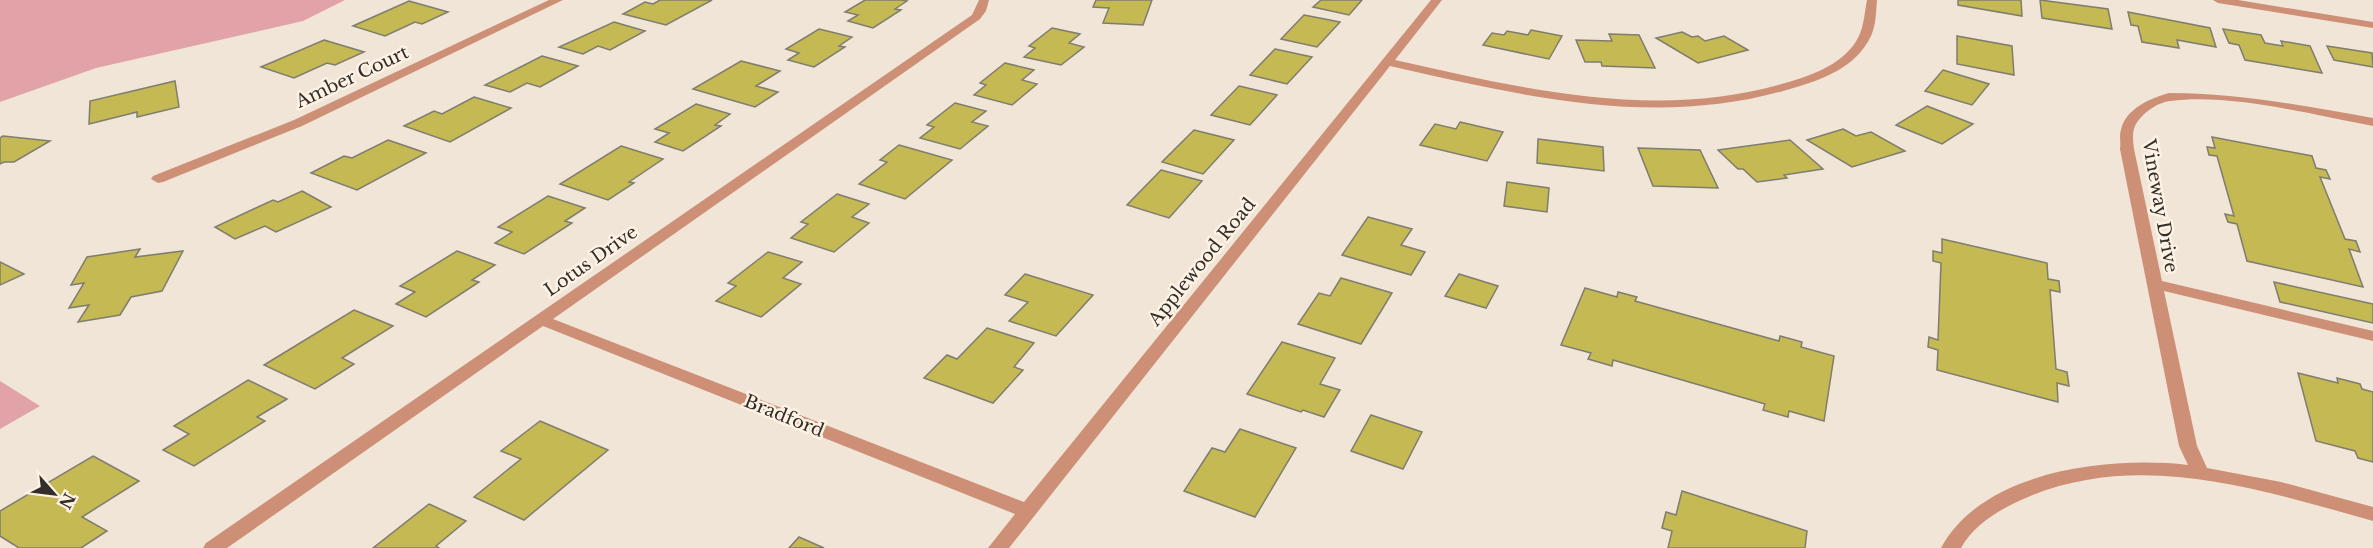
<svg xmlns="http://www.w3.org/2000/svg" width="2373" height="548" font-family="'Libre Baskerville',serif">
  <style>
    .green { fill: #e1a3a7 }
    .building { fill: #c4b953; stroke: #7f7d6e; stroke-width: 1.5 }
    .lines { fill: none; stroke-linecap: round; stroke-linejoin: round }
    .minor { fill: #cd9076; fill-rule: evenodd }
    .labels { text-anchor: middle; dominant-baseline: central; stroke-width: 5; stroke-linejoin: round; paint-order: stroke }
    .street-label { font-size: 18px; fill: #322e29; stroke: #fdf2e4 }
  </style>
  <rect width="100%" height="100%" fill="#f0e5d7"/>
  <g class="green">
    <polygon points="0,0 345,0 303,21 96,68 0,102"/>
    <polygon points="0,381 40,406 0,429"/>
  </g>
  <g class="building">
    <polygon points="660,0 712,0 666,25 623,14 645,2 653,4"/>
    <polygon points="865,0 902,0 907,1 895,9 901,10 873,28 848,21 858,15 845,12"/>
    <polygon points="1096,0 1152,0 1143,25 1103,23 1109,8 1093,7"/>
    <polygon points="1321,0 1362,0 1349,15 1313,7"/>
    <polygon points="1958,0 2021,0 2022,16 1958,5"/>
    <polygon points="2040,0 2108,9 2112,29 2042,18"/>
    <polygon points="409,1 448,12 422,24 415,22 385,36 353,26"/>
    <polygon points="2128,12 2210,28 2216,47 2177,40 2179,48 2142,42 2138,26 2131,25"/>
    <polygon points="1304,15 1340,22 1317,47 1281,39"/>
    <polygon points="614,22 645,31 610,50 598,46 583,54 559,47"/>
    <polygon points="1052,28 1080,34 1069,43 1084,47 1061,65 1024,57 1035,48 1029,46"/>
    <polygon points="819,29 852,37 839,46 845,47 814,67 788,60 799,53 786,49"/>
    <polygon points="2223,29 2261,35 2265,43 2283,46 2281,41 2310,46 2322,73 2245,60 2239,45 2229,43"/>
    <polygon points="1531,30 1562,36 1549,59 1483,45 1492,33 1504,35 1507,31 1528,35"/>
    <polygon points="1682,32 1692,37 1698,36 1705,41 1724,36 1748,50 1698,63 1656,38"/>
    <polygon points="1609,34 1639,35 1655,68 1602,66 1601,62 1585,62 1576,40 1612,41"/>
    <polygon points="1957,36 2012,46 2014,75 1957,64"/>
    <polygon points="324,40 364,52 335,65 327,63 294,78 261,67"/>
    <polygon points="2327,46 2372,53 2373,67 2334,60"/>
    <polygon points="1275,49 1312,57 1287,84 1250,75"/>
    <polygon points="542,56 578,66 540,87 527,83 510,92 485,85"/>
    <polygon points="741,61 780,71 756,86 778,92 755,107 693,89"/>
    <polygon points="1005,63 1034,70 1022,80 1037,84 1012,105 974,95 986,85 980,83"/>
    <polygon points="1943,70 1989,84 1972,105 1925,91"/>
    <polygon points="175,81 179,107 137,117 137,112 89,124 90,101"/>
    <polygon points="1239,86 1277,95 1250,125 1211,115"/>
    <polygon points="474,97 511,108 450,142 404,126 434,111 442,114"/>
    <polygon points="955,103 986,111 972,122 988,126 960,149 920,138 934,127 927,125"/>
    <polygon points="696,104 730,114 715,125 721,126 683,151 655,142 669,133 655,129"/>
    <polygon points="1927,106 1973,124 1942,144 1896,125"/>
    <polygon points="1460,122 1503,132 1487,161 1420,145 1435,124 1456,129"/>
    <polygon points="1843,129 1856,136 1871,132 1905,151 1852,167 1807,140"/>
    <polygon points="1194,130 1234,140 1203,174 1162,162"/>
    <polygon points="3,136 50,141 14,162 4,162 0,164 0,138"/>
    <polygon points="2212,137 2312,156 2316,168 2326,170 2330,179 2320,177 2345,239 2356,241 2360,252 2349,249 2363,287 2247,261 2237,224 2228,222 2225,214 2234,216 2217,156 2209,155 2207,147 2215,148"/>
    <polygon points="1538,139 1603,147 1604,171 1537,163"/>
    <polygon points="388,140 426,153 357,190 311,173 344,156 352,158"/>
    <polygon points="1790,140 1823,169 1784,175 1787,178 1757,182 1743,169 1738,169 1718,150"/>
    <polygon points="899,145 952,160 905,199 859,184 887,162 880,160"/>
    <polygon points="621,146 663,159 629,182 634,183 608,200 560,184"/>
    <polygon points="1638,148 1700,150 1718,188 1653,186"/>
    <polygon points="1161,170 1202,181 1169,218 1127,205"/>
    <polygon points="1507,182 1549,188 1547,212 1504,206"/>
    <polygon points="302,191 331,207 276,232 265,226 235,239 215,227 273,200 278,202"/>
    <polygon points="837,194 869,204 852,217 869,223 834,252 791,238 808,224 801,222"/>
    <polygon points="548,196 585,208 565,221 572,223 524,254 495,243 512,232 498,227"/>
    <polygon points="1368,217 1412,229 1401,245 1425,252 1411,275 1342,255"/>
    <polygon points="1942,239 2047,263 2048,279 2059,281 2060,292 2050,290 2056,369 2067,372 2069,386 2057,383 2058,402 1937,370 1938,350 1928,347 1929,337 1938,340 1941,263 1933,261 1933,251 1942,253"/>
    <polygon points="140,249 135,257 183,251 162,291 131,297 120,315 78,322 89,305 69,308 84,283 71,285 87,257"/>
    <polygon points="457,251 495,265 472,280 479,282 426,317 396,304 415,292 400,286"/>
    <polygon points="768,252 802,262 783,278 801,284 761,317 716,301 736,286 728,283"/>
    <polygon points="0,262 24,274 0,285"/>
    <polygon points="1025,274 1093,295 1056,336 1009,321 1028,302 1005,295"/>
    <polygon points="1459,274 1498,286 1486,308 1445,296"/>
    <polygon points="1341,278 1392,293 1361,344 1298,324 1319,293 1330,296"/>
    <polygon points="2274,282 2373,304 2373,323 2280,302"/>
    <polygon points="1585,288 1617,297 1618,292 1637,297 1635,301 1779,341 1780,336 1802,342 1801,347 1834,356 1824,421 1789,411 1788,417 1763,410 1765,404 1613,360 1612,366 1588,359 1591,353 1561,345"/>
    <polygon points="354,310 393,326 342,358 354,364 315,389 264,365"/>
    <polygon points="987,328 1034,343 1014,367 1023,370 993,403 924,378 947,355 957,359"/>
    <polygon points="1282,342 1335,358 1320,384 1340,390 1324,417 1303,410 1301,412 1247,394"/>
    <polygon points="2298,373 2338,383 2337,378 2360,384 2362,389 2373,392 2373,462 2358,458 2355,451 2316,441"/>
    <polygon points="248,380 287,399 257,417 265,421 194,466 163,450 189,434 174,426"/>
    <polygon points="1371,415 1422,432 1403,469 1351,451"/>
    <polygon points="540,421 608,450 524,520 474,497 521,459 501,451"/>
    <polygon points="1240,429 1296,448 1255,517 1184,491 1212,448 1225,452"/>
    <polygon points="93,456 139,481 82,517 107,531 81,548 19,548 0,536 0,511"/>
    <polygon points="1682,491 1807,531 1805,548 1668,548 1672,531 1662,528 1666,512 1676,515"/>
    <polygon points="429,504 466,521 436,546 439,548 373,548"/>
    <polygon points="799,537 824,548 789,548"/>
  </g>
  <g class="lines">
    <g class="minor">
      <polygon points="549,0 563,0 302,126 163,182 158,183 151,179 153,176 294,120"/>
      <path d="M 979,0 L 989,0 L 986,11 L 980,19 L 553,319 L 1024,502 L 1431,0 L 1442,0 L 1395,60 C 1523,89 1656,121 1785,83 C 1810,76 1839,66 1855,43 C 1864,30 1864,15 1867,0 L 1877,0 C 1876,12 1876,25 1871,36 C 1856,68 1821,80 1790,89 C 1657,129 1522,96 1390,66 L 1009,548 L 988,548 L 1015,514 L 543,326 L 227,548 L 203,548 L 206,543 L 972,15 Z"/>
      <polygon points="2213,0 2238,0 2373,22 2373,28 2218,3"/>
      <path d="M 2169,93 C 2239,93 2305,106 2373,118 L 2373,126 C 2314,115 2230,93 2171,101 C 2157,102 2141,114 2135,126 C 2132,132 2133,142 2134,149 L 2162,281 L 2373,331 L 2373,341 L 2164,291 L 2197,446 L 2207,468 L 2281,482 L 2373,507 L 2373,521 C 2259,489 2135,448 2021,500 C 1997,511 1974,525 1961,548 L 1941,548 C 1983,470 2109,456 2188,465 L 2179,446 L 2120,149 C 2121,143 2119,135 2121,130 C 2125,109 2151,98 2169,93 Z"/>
    </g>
  </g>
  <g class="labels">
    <g class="street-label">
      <text transform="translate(352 77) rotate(-25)">Amber Court</text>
      <text transform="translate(2160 206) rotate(80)">Vineway Drive</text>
      <text transform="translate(591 261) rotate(-35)">Lotus Drive</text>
      <text transform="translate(1202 262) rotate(-51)">Applewood Road</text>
      <text transform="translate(784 416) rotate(22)">Bradford</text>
    </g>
  </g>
  <g transform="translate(54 494) rotate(118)" stroke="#fdf2e4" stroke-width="4.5" paint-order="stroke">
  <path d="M0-4.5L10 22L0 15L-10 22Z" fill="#322e29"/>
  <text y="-9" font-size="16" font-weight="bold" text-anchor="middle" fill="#322e29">N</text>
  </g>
</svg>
